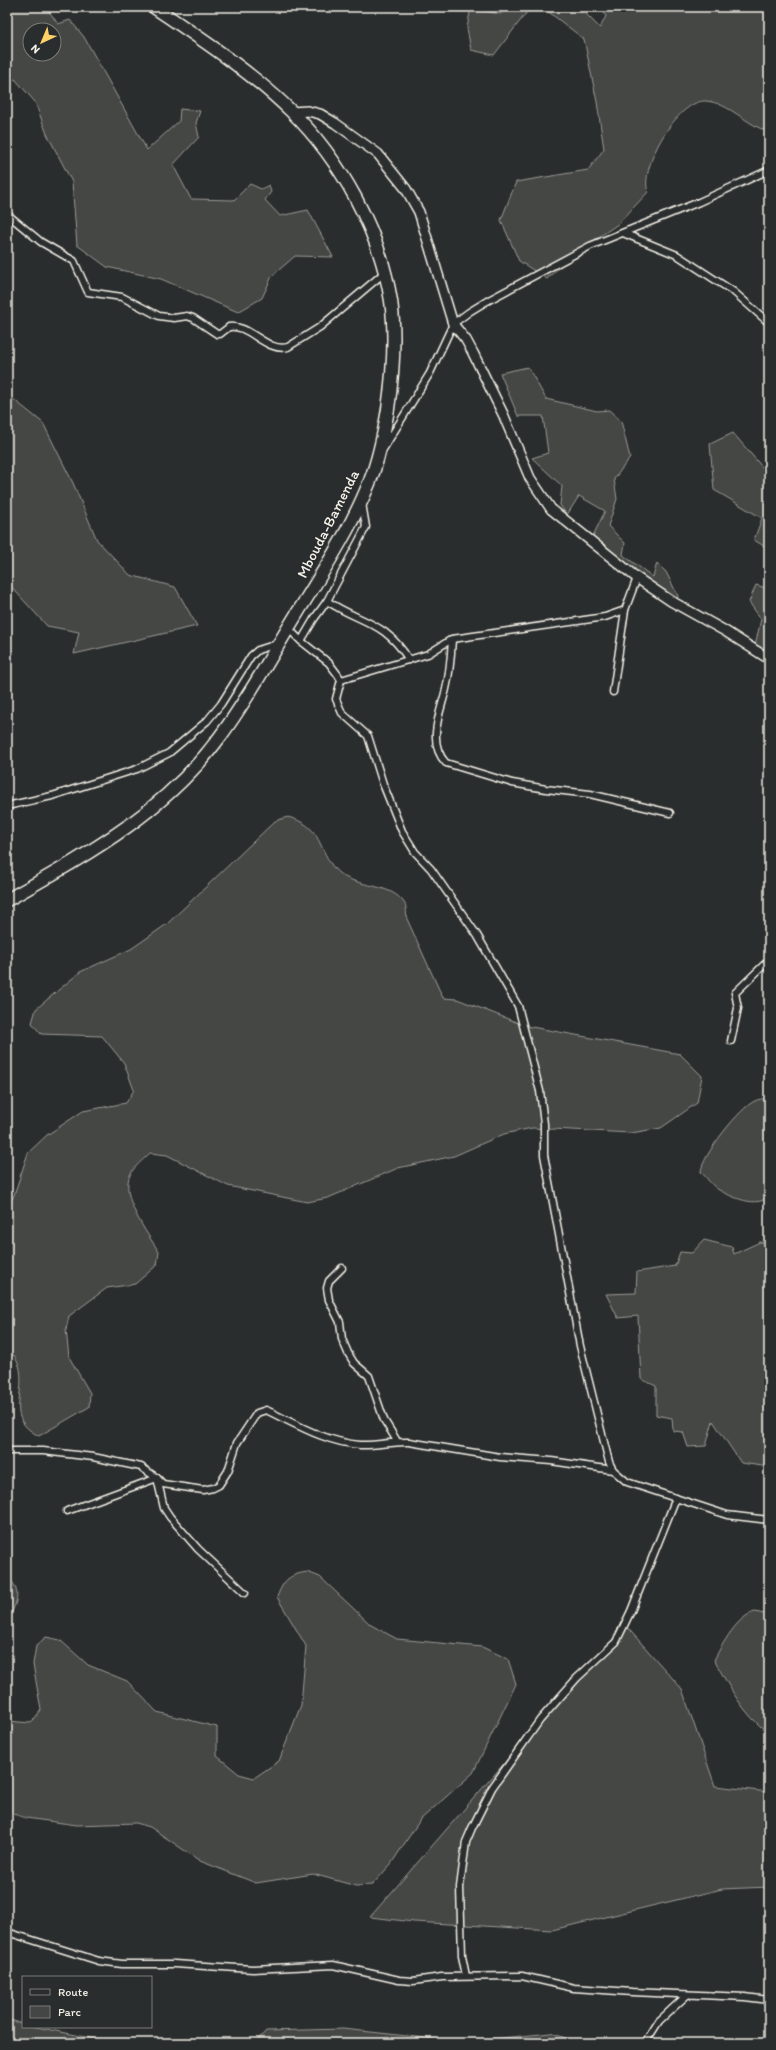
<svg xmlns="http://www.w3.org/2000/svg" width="776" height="2050" font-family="Itim,sans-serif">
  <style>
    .green { fill: #444645; stroke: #9c9c96; fill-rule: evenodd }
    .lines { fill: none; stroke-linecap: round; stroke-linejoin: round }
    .street-casing { stroke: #f4f1e8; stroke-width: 9 }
    .secondary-casing { stroke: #f4f1e8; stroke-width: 12 }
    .highway-casing { stroke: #f4f1e8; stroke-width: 15 }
    .street { stroke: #2a2d2e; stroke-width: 6 }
    .secondary { stroke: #2a2d2e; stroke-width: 9 }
    .highway { stroke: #2a2d2e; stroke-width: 12 }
    .labels { text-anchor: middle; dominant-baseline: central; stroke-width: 3; stroke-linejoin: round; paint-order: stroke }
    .street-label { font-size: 15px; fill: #f4f1e8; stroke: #2a2d2e }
  </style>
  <rect width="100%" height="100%" fill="#2a2d2e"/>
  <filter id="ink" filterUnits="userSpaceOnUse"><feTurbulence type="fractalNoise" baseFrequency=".025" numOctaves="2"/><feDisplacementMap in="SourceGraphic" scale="8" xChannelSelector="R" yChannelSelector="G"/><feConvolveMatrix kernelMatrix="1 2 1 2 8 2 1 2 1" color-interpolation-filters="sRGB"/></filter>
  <g filter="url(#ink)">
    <g class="green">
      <path d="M 7,7 L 46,7 L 58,24 L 70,20 L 84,37 L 147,150 L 179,121 L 180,109 L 200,111 L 196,123 L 199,137 L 173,165 L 191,199 L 234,200 L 250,184 L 261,189 L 269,185 L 271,192 L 265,200 L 280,216 L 308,210 L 333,257 L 295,256 L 272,276 L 262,298 L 238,312 L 161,279 L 107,267 L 77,245 L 72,182 L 47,134 L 35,102 L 15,79 L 7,83 ZM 30,30 L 54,30 L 54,54 L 30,54 Z"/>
      <polygon points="471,7 487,7 485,11 500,14 510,7 534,7 527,12 494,55 471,50 467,28"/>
      <path d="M 542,7 L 579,7 L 600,28 L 606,16 L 600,7 L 769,7 L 769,132 C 747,125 729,103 706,101 C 678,99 639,167 648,192 L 618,224 L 572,255 L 547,279 L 519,261 L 501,220 L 516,182 L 588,170 L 604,149 L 597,102 L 584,39 Z"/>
      <polygon points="528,367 546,399 597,411 609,410 621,421 630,458 614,479 617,499 608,526 625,543 623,555 653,577 657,563 666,572 678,596 676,606 607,560 591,540 605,511 579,496 567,515 560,505 562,486 532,458 548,453 543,416 518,416 500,373"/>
      <polygon points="7,394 43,423 73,483 97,540 130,575 175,587 197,626 74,654 79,632 47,626 7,582"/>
      <polygon points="733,433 769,475 769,549 754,540 762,518 714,490 710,444"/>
      <polygon points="756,585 769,589 769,649 755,646 761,619 749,602"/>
      <path d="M 288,817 C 321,826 316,843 333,867 C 350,890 390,880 405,904 C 407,908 406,915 407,919 L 443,998 L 457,999 L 526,1026 L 680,1054 L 702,1076 L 697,1103 L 661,1128 L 631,1133 L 532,1128 L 504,1134 L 454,1156 L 398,1168 L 328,1198 L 307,1202 L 228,1186 L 167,1155 L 150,1153 C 144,1159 135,1166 131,1173 C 118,1195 148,1234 159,1252 L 157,1265 L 135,1284 L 107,1288 L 69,1316 L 66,1330 L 69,1357 L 90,1393 L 89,1407 L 39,1436 C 5,1418 25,1399 20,1369 C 19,1365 16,1359 14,1355 L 7,1357 L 7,1205 L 13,1198 L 28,1153 L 47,1135 L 83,1111 L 126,1103 L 134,1090 L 124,1063 L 102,1036 L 41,1034 L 32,1023 L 36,1009 L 80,972 L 131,949 L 167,924 L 275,821 Z"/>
      <path d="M 767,1098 L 769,1100 L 769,1196 C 757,1209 732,1197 719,1190 C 712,1186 706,1177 701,1172 C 701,1157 741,1106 755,1101 C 758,1099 763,1099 767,1098 Z"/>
      <polygon points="704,1240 732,1247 734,1254 760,1242 769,1243 769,1467 741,1463 713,1421 706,1446 688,1447 683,1432 673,1431 672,1418 656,1415 656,1386 641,1379 638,1316 618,1318 606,1294 636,1293 637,1272 675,1266 680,1252 692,1253"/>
      <path d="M 307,1572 L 320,1577 L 371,1625 L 397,1639 L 482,1647 L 508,1659 L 516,1684 L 473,1773 L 420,1820 L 391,1864 L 372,1885 L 356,1886 L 313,1874 L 256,1883 L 200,1861 L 150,1827 L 136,1823 L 77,1825 L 26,1818 L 7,1812 L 7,1721 L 31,1723 L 41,1710 L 33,1664 L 36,1646 L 46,1637 L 60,1640 L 88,1665 L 127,1681 L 157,1712 L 217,1727 L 217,1756 L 239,1774 L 254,1778 L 279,1761 L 301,1705 L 306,1646 L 277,1597 C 284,1579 289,1575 307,1572 Z"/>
      <path d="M 7,1574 C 18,1589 20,1595 12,1612 L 7,1612 Z"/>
      <path d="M 755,1612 L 769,1615 L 769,1733 C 743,1715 730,1687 714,1660 C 722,1645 737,1616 755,1612 Z"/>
      <polygon points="625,1625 682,1689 715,1786 769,1792 769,1887 722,1889 552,1930 414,1922 370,1917"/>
      <polygon points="7,2019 23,2024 23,2027 36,2027 116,2043 7,2043"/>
      <polygon points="343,2029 462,2042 551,2033 580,2043 255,2043 266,2031"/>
    </g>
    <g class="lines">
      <defs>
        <g id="street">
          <path d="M 7,214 L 41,242 L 74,261 L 88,292 L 122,297 L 159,316 L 174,318 L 187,316 L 193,318 L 217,334 L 220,334 L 229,327 C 248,323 267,353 288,347 L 320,327 L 384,273"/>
          <polyline points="623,233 677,255 734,292 769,323"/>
          <polyline points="384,448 430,373 453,324 469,312 487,301 590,246 699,202 769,170"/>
          <path d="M 327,601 C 362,624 384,620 409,660"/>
          <polyline points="288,628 301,641 329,663 338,675 341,680 336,699 342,713 368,736 383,784 402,831 415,852 431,869 477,935 518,1006 540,1091 544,1124 544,1155 580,1346 609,1462 613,1470 627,1482 727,1515 769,1520"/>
          <path d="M 452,639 C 451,656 450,672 446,689 C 441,711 426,742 446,763 L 512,783 L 546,789 L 590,794 L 670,813"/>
          <polyline points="301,641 314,619 327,601 366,527 362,503"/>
          <polyline points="341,680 428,654 452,639 605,617 625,610"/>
          <polyline points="613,692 625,610 637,578"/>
          <polyline points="7,806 52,796 137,769 169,753 207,721 221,704 251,656 258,650 277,644"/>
          <polyline points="731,1041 738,1008 735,993 769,960"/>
          <polyline points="342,1268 329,1281 327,1288 329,1300 340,1322 342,1339 348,1353 354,1363 369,1376 384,1420 397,1441"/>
          <polyline points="7,1451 43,1451 93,1457 141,1467 157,1478 164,1508 170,1517 198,1549 245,1593"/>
          <path d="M 67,1511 L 157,1478 L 163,1484 L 203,1490 L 213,1488 L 219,1485 L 228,1471 L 237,1443 L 257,1413 L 266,1410 C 296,1424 325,1442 360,1445 C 376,1446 393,1441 409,1442 L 500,1457 L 551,1461 L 613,1470"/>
          <polyline points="7,1932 99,1961 122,1964 174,1964 253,1969 333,1965 399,1980 413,1981 442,1977 522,1976 574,1988 632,1992 745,1997 769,2000"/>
          <polyline points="466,1976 462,1956 460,1887 466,1842 472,1828 492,1788 540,1720 577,1678 616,1642 631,1611 676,1498"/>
          <polyline points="645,2043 659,2021 687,1995"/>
        </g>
        <polyline id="secondary" points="291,112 308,111 320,114 335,123 378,154 406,189 419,212 453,324 466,340 473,353 503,414 530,478 551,509 637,578 671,601 725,631 769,659"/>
        <path id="highway" d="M 7,900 C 86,855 164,813 219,738 C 249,698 272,654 298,612 C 324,570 352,527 370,481 C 379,458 384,433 388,409 C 393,374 396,336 391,301 C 380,231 341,160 291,111 C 250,71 201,39 154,7"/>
      </defs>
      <use href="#street" class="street-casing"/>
      <use href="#secondary" class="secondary-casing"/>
      <use href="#highway" class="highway-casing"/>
      <use href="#street" class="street"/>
      <use href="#secondary" class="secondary"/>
      <use href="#highway" class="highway"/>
    </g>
  </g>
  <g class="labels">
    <g class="street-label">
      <text transform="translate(328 524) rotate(-63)">Mbouda-Bamenda</text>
    </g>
  </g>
  <rect width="776" height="2050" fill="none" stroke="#2a2d2e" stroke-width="24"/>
  <rect x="12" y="12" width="752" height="2026" fill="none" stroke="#f4f1e8" stroke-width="1.5" filter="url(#ink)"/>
  <rect x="22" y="1976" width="130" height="52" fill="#2a2d2e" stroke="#7b7b78"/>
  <rect x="30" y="1989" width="20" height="6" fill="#2a2d2e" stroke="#7b7b78"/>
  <text x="58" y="1996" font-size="12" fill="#f4f1e8">Route</text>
  <rect x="30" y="2006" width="20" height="12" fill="#444645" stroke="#7b7b78"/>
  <text x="58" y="2016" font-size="12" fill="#f4f1e8">Parc</text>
  <g transform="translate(42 42) rotate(224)"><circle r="19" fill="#2a2d2e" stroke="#7b7b78"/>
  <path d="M0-3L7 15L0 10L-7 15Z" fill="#ffd166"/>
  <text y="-6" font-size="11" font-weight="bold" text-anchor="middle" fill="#f4f1e8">N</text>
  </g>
</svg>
